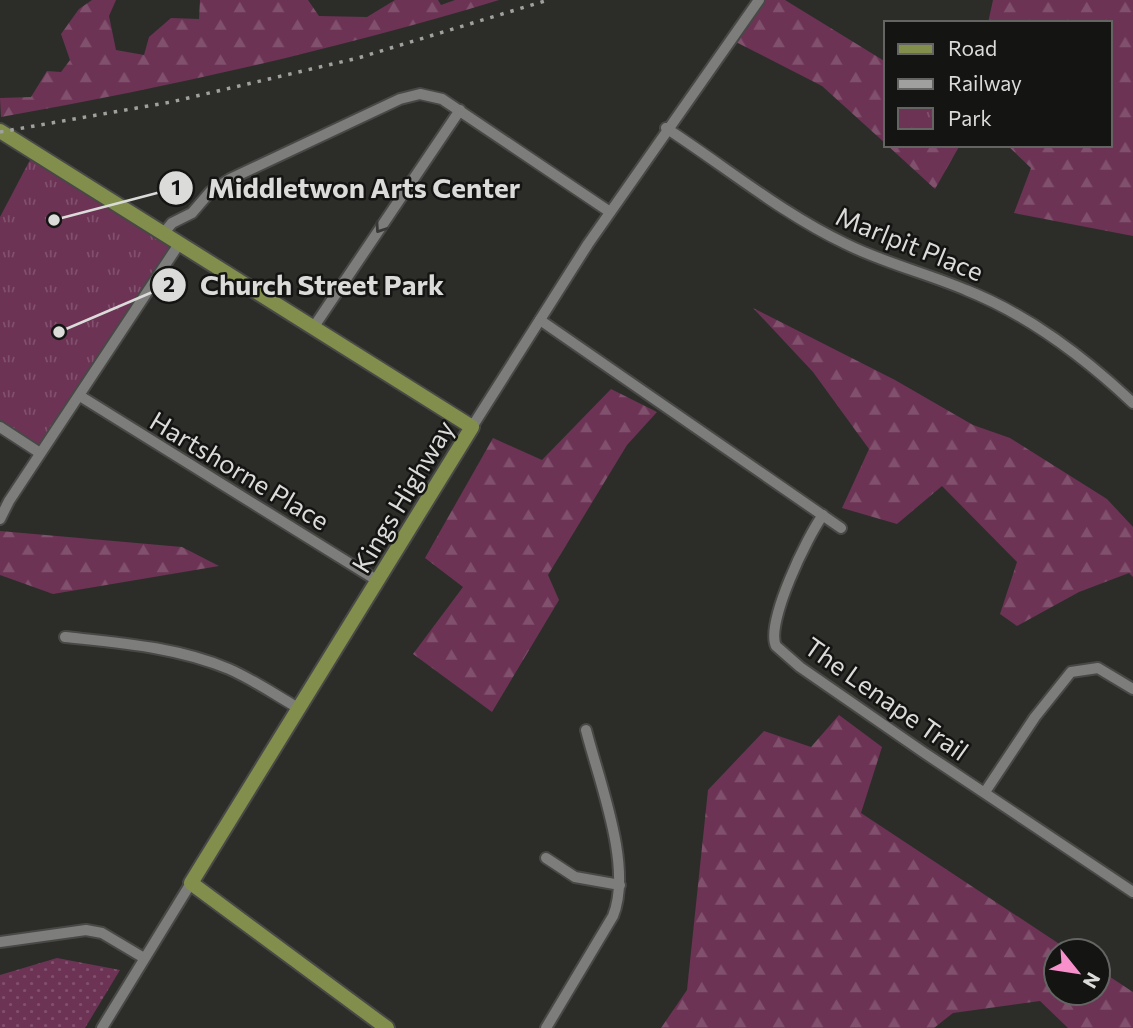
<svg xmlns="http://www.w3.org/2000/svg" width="1133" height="1028" font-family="Commissioner,sans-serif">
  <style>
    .grass { fill: url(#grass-dots) }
    .forest { fill: url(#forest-firs) }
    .park { fill: url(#park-tufts) }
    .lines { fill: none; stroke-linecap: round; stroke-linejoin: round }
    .minor-casing { stroke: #484946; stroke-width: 14 }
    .major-casing { stroke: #484946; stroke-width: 18 }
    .minor { stroke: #7d7e7b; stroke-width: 10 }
    .major { stroke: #818e4c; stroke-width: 14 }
    .rail { stroke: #a0a19f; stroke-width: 3.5; stroke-dasharray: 3.5 7; stroke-linecap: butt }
    .oneway { stroke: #393a37 }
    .labels { text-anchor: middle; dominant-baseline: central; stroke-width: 5; stroke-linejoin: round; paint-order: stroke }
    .street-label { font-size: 26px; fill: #dbdcda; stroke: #141513 }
    .leader { fill: none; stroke: #dbdcda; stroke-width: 2.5 }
    .callout-dot { fill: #dbdcda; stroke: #141513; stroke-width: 2.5 }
    .mark-label { font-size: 21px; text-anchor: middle; font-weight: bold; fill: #111 }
    .callout-label { font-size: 28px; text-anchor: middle; font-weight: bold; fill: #dbdcda; stroke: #141513; stroke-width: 5; stroke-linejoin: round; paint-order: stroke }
  </style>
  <defs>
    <pattern id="grass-dots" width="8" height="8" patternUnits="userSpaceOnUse" patternTransform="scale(1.75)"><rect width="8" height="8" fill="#6c3355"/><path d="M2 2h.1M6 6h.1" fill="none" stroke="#80506d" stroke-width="1.8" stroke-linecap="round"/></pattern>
    <pattern id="forest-firs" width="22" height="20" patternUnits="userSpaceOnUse" patternTransform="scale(1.75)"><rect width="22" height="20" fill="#6c3355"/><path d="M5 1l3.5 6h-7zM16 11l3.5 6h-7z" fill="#80506d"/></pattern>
    <pattern id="park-tufts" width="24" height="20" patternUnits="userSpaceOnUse" patternTransform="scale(1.75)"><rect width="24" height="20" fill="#6c3355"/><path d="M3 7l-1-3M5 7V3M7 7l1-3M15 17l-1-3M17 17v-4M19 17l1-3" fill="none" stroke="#80506d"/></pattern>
  </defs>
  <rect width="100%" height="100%" fill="#2c2d29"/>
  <polygon class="grass" points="57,958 120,970 85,1028 0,1028 0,975"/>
  <g class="forest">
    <path d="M 92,0 L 116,0 L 109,16 L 116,50 L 144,55 L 149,37 L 171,18 L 199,19 L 200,0 L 308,0 L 319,16 L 367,17 L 395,0 L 438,0 L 441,5 L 455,0 L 499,0 C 335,50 169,87 1,117 L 0,98 L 31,97 L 47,71 L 61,72 L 70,60 L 61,34 L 79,9 Z"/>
    <polygon points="760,0 785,0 886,62 886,144 822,86 730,39"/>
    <polygon points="993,0 1133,0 1133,236 1014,213 1031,168 1007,145 1110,145 1110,23 988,23"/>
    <polygon points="887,145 960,145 935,189"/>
    <polygon points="753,308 895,380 973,425 1010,438 1107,499 1133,527 1133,577 1129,573 1079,592 1017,626 1000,614 1017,562 942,486 897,524 842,508 869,449 813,372"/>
    <polygon points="611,389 657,412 627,445 548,575 559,600 492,712 413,654 463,587 425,558 493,438 542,460"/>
    <polygon points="0,531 182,547 219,566 53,594 0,575"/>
    <polygon points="839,715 882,747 861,813 1070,951 1056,951 1056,993 1098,993 1098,969 1133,992 1133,1028 1068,1028 1040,1001 953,1013 934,1028 661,1028 687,990 708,790 764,731 811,747"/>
  </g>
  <polygon class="park" points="31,158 175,241 42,450 0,423 0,217"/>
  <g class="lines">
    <defs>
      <g id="minor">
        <path d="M 666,128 C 726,167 781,213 846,244 C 884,263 926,273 966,290 C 1029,315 1083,356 1133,403"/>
        <polyline points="163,234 172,223 192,213 210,192 230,179 400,99 420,94 442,99 610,212"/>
        <polyline points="540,320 841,528"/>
        <polyline points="313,328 460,110"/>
        <polyline points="80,396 378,581"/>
        <polyline points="0,427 40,453"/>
        <polyline points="472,427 588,244 759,0"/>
        <path d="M 823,515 C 808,535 765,623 776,646 L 800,667 L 923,752 L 1133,892"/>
        <polyline points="0,519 9,501 179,244"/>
        <path d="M 65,637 C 120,643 177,647 229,669 C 254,680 277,696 300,709"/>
        <polyline points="985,792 1035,717 1071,672 1098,668 1133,689"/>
        <polyline points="546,858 575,877 620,885"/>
        <polyline points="0,942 86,930 102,933 144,958"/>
        <polyline points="102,1028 191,883"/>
        <path d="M 546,1028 L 613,916 C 633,867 599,781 586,730"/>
      </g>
      <polyline id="major" points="0,131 472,427 191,883 387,1028"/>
    </defs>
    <use href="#minor" class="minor-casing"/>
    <use href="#major" class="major-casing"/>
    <use href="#minor" class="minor"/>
    <use href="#major" class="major"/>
    <polyline class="rail" points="0,132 171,102 358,58 548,0"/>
  </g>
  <defs><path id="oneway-chevron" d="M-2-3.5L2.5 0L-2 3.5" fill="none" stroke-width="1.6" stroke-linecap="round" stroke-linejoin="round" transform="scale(1.75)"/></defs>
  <use class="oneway" href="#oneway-chevron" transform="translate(380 228) rotate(124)"/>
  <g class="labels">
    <g class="street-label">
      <text transform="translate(910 243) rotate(22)">Marlpit Place</text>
      <text transform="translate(240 470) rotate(31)">Hartshorne Place</text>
      <text transform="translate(402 496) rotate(-59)">Kings Highway</text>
      <text transform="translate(887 698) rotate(35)">The Lenape Trail</text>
    </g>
  </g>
  <path class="leader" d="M54 220L176 188M59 332L169 285"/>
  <g class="callout-dot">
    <circle cx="54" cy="220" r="7"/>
    <circle cx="59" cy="332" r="7"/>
    <circle cx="176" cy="188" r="18"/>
    <circle cx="169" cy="285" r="18"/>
  </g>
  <g class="mark-label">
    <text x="176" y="195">1</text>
    <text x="169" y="292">2</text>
  </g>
  <g class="callout-label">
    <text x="364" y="198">Middletwon Arts Center</text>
    <text x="322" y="295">Church Street Park</text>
  </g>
  <rect x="884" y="21" width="228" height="126" fill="#141513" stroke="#646563" stroke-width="2"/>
  <rect x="898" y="44" width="35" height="10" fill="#818e4c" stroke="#646563" stroke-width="2"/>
  <text x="948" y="56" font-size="21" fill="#dbdcda">Road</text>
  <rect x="898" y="79" width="35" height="10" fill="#a0a19f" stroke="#646563" stroke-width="2"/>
  <text x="948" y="91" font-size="21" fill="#dbdcda">Railway</text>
  <rect x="898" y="108" width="35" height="21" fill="url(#park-tufts)" stroke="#646563" stroke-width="2"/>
  <text x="948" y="126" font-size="21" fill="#dbdcda">Park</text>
  <g transform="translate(1077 972) rotate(120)"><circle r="33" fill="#141513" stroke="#646563" stroke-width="2"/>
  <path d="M0-5L12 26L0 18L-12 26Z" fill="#f890cc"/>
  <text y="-10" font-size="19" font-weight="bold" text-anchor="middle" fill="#dbdcda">N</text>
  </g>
</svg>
